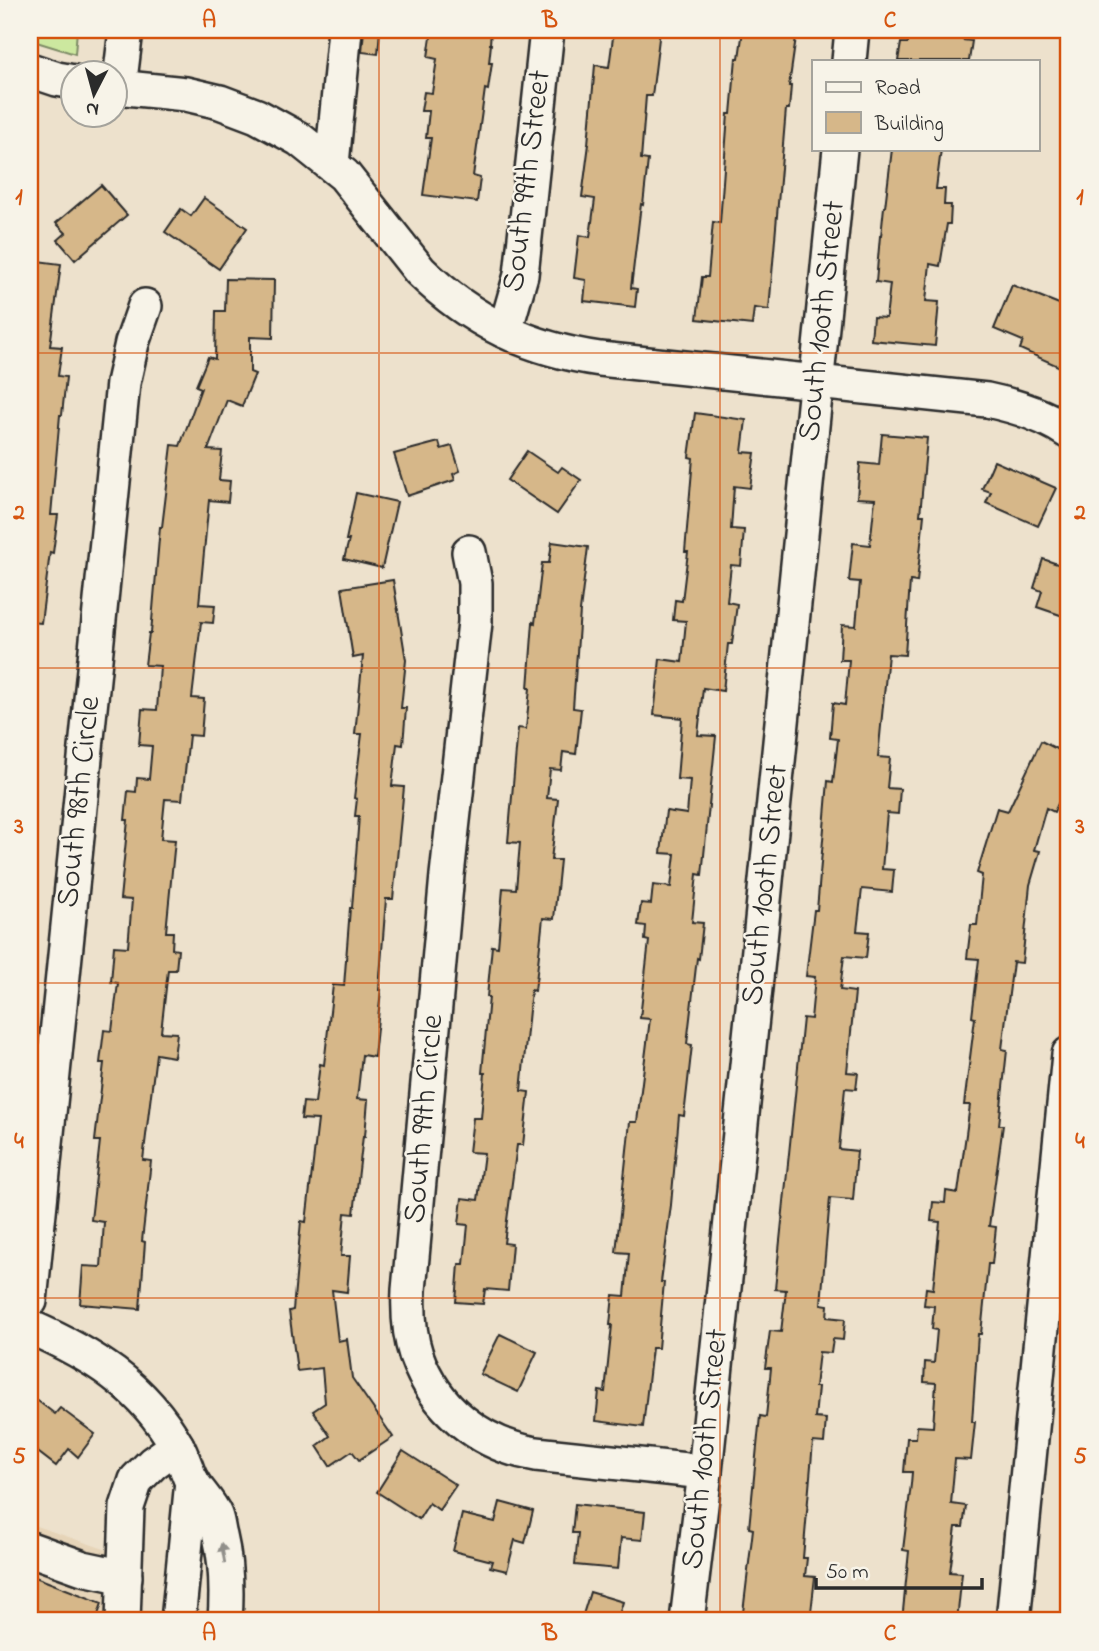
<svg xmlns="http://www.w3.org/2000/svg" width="1099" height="1651" font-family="'Indie Flower',sans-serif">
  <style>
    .built { fill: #e6d4b8 }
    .green { fill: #cce89f; stroke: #7c8a65; stroke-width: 2 }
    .building { fill: #d6b789; stroke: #2b2b2b; stroke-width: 2 }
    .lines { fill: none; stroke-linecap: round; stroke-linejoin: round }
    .minor-casing { stroke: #2b2b2b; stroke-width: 38 }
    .minor { stroke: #f7f3e8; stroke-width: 33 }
    .oneway { fill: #918f8a }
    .grid { fill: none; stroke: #d5540f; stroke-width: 2; stroke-opacity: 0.55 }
    .labels { text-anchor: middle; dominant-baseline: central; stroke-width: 5; stroke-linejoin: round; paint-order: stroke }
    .street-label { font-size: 32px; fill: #2b2b2b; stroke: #f7f3e8 }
    .neatline { fill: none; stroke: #d5540f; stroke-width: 2.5 }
    .grid-label { font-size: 23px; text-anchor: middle; font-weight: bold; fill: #d5540f }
  </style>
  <rect width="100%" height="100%" fill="#ede1cc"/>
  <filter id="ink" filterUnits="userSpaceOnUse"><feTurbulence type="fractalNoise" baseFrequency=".0143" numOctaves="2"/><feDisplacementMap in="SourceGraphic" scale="14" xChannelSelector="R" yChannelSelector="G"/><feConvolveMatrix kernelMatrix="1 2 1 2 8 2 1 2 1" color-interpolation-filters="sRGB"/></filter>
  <g filter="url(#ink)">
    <polygon class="built" points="30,1524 143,1562 137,1621 30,1621"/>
    <polygon class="green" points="30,30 77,30 75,54 30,40"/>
    <g class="building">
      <polygon points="364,30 380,30 378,54 362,52"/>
      <polygon points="432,30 491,30 490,44 491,44 489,63 492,63 488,90 485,89 473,176 480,178 477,202 423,195 431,138 426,138 429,111 421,111 424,92 432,93 437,59 428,57"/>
      <polygon points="614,30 660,30 652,96 646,96 641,159 648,160 643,205 641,204 631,288 637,289 635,307 584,301 586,280 574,278 579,235 590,237 595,199 582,197 589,144 588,144 595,65 609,67"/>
      <polygon points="743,30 797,30 789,86 791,86 789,109 786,109 769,310 754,308 752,325 697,319 702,277 708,277 713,222 720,223 728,114 731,114 736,58 739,58"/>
      <polygon points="909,30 964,30 963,40 972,41 969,61 898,61 901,43 908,43"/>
      <polygon points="892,149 941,149 936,189 945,189 944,205 951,205 950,224 947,224 940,266 930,264 926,301 939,302 935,346 871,340 873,317 886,318 890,284 876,282 880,236 881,236 884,207 885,207"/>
      <polygon points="101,185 127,215 75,260 58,240 66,233 56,223"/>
      <polygon points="204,198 247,228 219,269 165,232 181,209 191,216"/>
      <polygon points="30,260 61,264 50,346 62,347 58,376 66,377 62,415 60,415 51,515 58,515 53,553 50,552 41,623 30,622"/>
      <polygon points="226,279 274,280 273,338 250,337 250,372 255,374 242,406 227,400 208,450 222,451 219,480 230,481 228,502 209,500 199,604 215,605 213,623 201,622 192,698 204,699 201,736 189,735 182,800 165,799 161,839 175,840 166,932 173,932 172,949 178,950 176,970 168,970 161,1032 177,1033 174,1057 156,1054 143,1160 151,1161 142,1241 145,1242 140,1309 80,1304 83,1266 101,1267 104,1222 91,1220 100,1141 95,1141 104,1063 100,1063 104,1030 112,1031 118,983 111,982 114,946 128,947 132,900 120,899 128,820 125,820 128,791 136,792 137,778 149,779 152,746 139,745 142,709 157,710 160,666 145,665 149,633 151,633 160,527 162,527 172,445 180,446 201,388 196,386 208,357 215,359 216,311 225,311"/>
      <polygon points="1012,285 1069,308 1069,371 1020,349 1023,341 994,329"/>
      <polygon points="695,413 746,420 742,452 755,453 750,488 734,486 731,529 744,530 741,566 731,565 727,602 737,604 732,644 728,644 723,691 703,688 698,735 716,736 702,875 697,874 692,922 703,923 699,959 697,958 687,1044 692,1045 684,1116 679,1115 671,1205 661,1282 664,1282 658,1348 652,1348 643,1427 596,1421 599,1391 605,1392 612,1325 610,1325 613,1295 625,1296 629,1253 616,1252 630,1122 637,1122 650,1019 640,1018 649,941 645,940 646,926 638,925 641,903 651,904 653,885 671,887 675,854 661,853 666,811 687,814 690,780 677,779 682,718 654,715 660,659 682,662 686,621 673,620 675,600 682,601 688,552 685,552 693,458 689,457"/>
      <polygon points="882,434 927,438 920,515 924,515 917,582 910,581 905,655 888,654 878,757 890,758 887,788 900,789 898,814 887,813 882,869 894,870 892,892 862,889 857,931 869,932 866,958 844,956 840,990 855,992 847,1072 858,1073 856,1089 845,1088 839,1149 857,1151 853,1200 830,1198 821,1304 828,1305 827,1317 845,1319 843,1340 833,1339 831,1353 819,1352 815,1387 818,1387 815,1418 826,1419 824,1443 813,1442 803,1558 807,1558 805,1576 815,1577 810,1621 742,1621 753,1529 749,1528 760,1416 766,1417 771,1368 765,1368 770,1331 781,1332 786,1290 775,1289 803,1018 811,1019 815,977 806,976 814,910 817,910 828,781 833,782 838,739 830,738 833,703 845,705 849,660 840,660 842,625 856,626 860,582 849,581 853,543 870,545 875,499 857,498 860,463 879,465"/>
      <polygon points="439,442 441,449 452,446 460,471 453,474 455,480 407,496 394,454"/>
      <polygon points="527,451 558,472 562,467 581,480 557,514 507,480"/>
      <polygon points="994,461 1056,488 1038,526 986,503 991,492 982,489"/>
      <polygon points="356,493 397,502 382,568 344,559 349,540 346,540"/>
      <polygon points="552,542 588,547 580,611 573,708 581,709 576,754 563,752 561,770 550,769 547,798 558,799 551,860 560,860 554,919 543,918 535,991 531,990 521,1091 529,1092 523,1145 517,1145 504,1243 512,1244 508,1291 485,1289 483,1304 456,1302 459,1264 464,1264 468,1225 459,1224 462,1198 478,1200 484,1153 469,1152 473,1118 481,1118 485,1073 482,1073 489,997 487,997 492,946 498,947 503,888 516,889 520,843 508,842 518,728 526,729 530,688 528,688 533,622 535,623 542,563 549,563"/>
      <polygon points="1043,559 1069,568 1069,618 1037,607 1042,591 1034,588"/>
      <polygon points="393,580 406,660 401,708 406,708 403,745 397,744 392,786 404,787 393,899 386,899 379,990 381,990 374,1057 362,1055 357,1099 368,1100 365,1136 363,1136 354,1214 345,1213 341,1256 350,1256 347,1292 332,1290 338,1341 347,1339 352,1378 393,1437 359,1460 352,1451 330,1466 317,1446 330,1436 313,1411 325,1403 322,1368 297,1371 289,1311 293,1310 301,1221 306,1222 318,1120 301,1119 303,1102 315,1103 320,1064 324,1065 333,985 344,986 350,908 352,908 359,816 355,816 357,799 354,798 362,734 355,734 363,656 353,658 342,588"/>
      <polygon points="1041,741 1069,755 1069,781 1054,812 1046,808 1034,850 1040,851 1030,885 1022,963 1013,962 1002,1049 1007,1050 999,1125 1003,1125 989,1226 996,1227 992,1264 988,1264 981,1334 978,1334 972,1422 975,1422 971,1460 955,1459 951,1504 966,1506 963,1527 956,1527 950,1572 962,1573 957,1621 902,1621 909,1551 903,1550 911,1484 912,1472 904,1472 907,1438 916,1438 917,1426 933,1427 936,1383 924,1382 925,1362 934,1363 937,1330 932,1329 934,1306 924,1305 926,1288 933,1289 940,1222 931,1221 933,1202 945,1203 946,1191 958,1193 970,1105 964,1105 975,1018 972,1017 979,959 967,958 971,925 977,925 982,875 977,873 997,808 1008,811"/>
      <polygon points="500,1334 537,1352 518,1392 480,1374"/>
      <polygon points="30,1395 55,1414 60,1408 95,1434 78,1457 69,1449 56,1466 30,1446"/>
      <polygon points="403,1451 456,1485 439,1510 429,1503 419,1519 377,1492"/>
      <polygon points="500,1502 533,1511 525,1543 515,1540 507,1571 490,1567 492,1561 453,1551 462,1514 495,1522"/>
      <polygon points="575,1504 645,1512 642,1540 621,1538 618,1569 575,1565 578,1533 572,1533"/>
      <polygon points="30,1575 102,1603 96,1621 30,1621"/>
      <polygon points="590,1592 623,1602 617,1621 581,1621"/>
    </g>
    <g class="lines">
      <defs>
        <g id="minor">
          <polyline points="849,61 852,30"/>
          <polyline points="30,70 57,79 74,82"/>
          <path d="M 116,87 L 186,94 L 220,102 L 257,116 L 299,139 L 344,175 L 420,271 C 471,321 529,349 600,359 L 987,400 C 1016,406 1045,415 1069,432"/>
          <polyline points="119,88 126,30"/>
          <polyline points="332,164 345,30"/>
          <polyline points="505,331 521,275 547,30"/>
          <path d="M 469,552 L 475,583 L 475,622 L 447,875 L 409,1290 C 408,1311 409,1334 416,1355 C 435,1408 480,1445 536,1454 L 705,1472"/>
          <polyline points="30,1301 123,383 132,343 145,306"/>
          <path d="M 30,1327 C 91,1354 143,1385 177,1446 C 183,1457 186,1469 191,1480 C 198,1492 210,1503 215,1515 C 218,1522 218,1530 220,1536 C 227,1565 227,1592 225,1621"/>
          <polyline points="30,1549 83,1568 125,1577"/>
          <polyline points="123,1621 127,1507 136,1480 153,1463 177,1446"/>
          <polyline points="178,1621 192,1481"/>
          <polyline points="687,1621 705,1472 761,930 840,149"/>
          <polyline points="1013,1621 1069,1054"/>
        </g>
      </defs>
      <use href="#minor" class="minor-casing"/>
      <use href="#minor" class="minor"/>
    </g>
    <defs><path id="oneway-solid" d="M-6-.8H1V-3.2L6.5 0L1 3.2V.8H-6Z" transform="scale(1.75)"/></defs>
    <use class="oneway" href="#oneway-solid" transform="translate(223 1553) rotate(-100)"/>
  </g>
  <path class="grid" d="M 379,30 L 379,1621M 720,30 L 720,1621M 30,353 L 1069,353M 30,668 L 1069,668M 30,983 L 1069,983M 30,1298 L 1069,1298"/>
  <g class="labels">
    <g class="street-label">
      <text transform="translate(528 181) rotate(-83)">South 99th Street</text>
      <text transform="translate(823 321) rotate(-84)">South 100th Street</text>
      <text transform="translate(80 802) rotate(-84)">South 98th Circle</text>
      <text transform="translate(766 885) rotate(-84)">South 100th Street</text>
      <text transform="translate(425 1119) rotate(-85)">South 99th Circle</text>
      <text transform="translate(706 1449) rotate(-84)">South 100th Street</text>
    </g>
  </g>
  <rect width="1099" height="1651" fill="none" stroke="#f7f3e8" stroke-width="77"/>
  <rect x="812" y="60" width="228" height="91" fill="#f7f3e8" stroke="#a5a39c" stroke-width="2"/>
  <rect x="826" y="82" width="35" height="10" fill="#f7f3e8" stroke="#a5a39c" stroke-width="2"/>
  <text x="875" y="94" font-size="21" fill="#2b2b2b">Road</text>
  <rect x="826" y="112" width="35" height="21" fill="#d6b789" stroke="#a5a39c" stroke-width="2"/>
  <text x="875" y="130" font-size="21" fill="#2b2b2b">Building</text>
  <g transform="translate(94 94) rotate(186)"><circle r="33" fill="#f7f3e8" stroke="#a5a39c" stroke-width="2"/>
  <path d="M0-5L12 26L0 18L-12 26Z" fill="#2b2b2b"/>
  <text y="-10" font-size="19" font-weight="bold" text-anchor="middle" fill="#2b2b2b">N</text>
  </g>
  <path d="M816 1578v10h166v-10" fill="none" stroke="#2b2b2b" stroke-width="3.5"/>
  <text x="826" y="1578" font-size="21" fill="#2b2b2b" stroke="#f7f3e8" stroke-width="5" paint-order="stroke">50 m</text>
  <rect x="38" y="38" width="1022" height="1574" class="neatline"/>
  <g class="grid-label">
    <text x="209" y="27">A</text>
    <text x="550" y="27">B</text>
    <text x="890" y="27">C</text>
    <text x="19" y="204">1</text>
    <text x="1080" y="204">1</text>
    <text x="19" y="519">2</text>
    <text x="1080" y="519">2</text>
    <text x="19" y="833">3</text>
    <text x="1080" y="833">3</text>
    <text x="19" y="1148">4</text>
    <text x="1080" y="1148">4</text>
    <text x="19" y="1463">5</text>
    <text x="1080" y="1463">5</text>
    <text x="209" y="1640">A</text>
    <text x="550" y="1640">B</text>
    <text x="890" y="1640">C</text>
  </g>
</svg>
